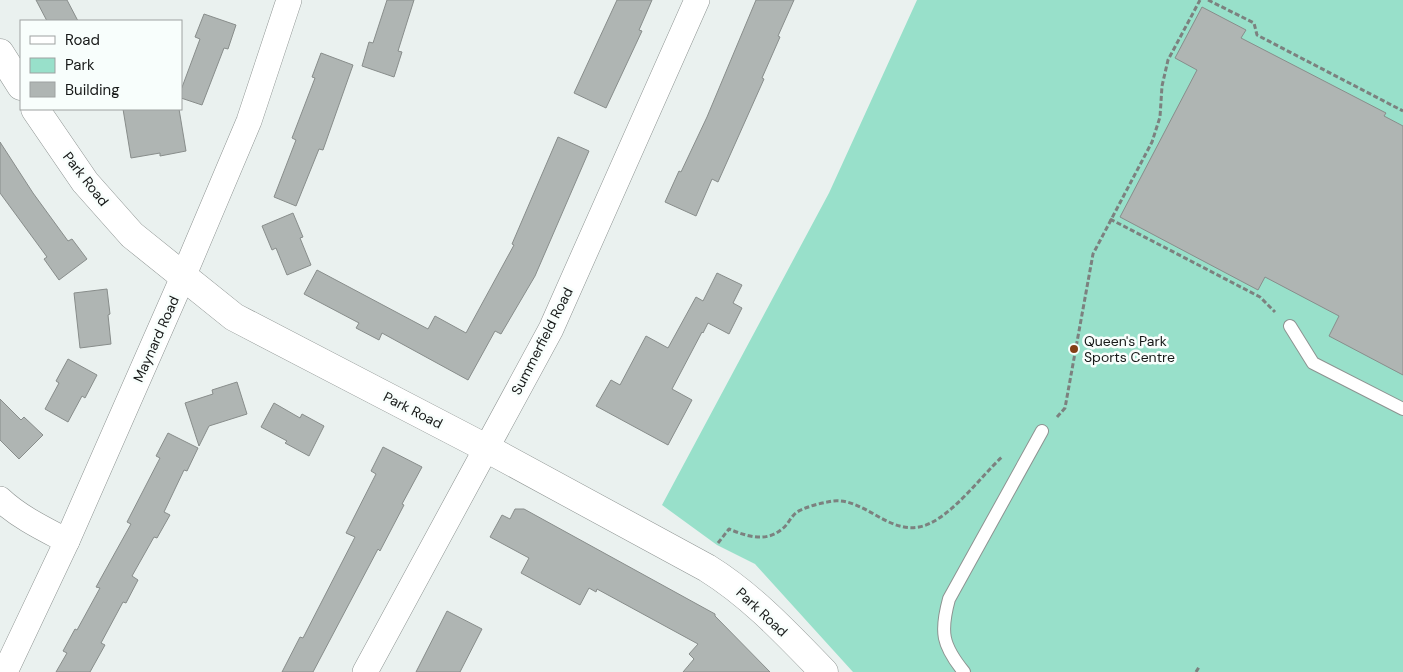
<svg xmlns="http://www.w3.org/2000/svg" width="1403" height="672" font-family="'DM Sans',sans-serif">
  <style>
    .green { fill: #98e0ca }
    .building { fill: #afb5b3; stroke: #888d8b }
    .lines { fill: none; stroke-linecap: round; stroke-linejoin: round }
    .service-casing { stroke: #8d9391; stroke-width: 14 }
    .minor-casing { stroke: #8d9391; stroke-width: 26 }
    .tertiary-casing { stroke: #8d9391; stroke-width: 29 }
    .path { stroke: #7c817f; stroke-width: 3; stroke-dasharray: 5 2.5; stroke-linecap: butt }
    .service { stroke: #fff; stroke-width: 12 }
    .minor { stroke: #fff; stroke-width: 25 }
    .tertiary { stroke: #fff; stroke-width: 28 }
    .poi-dot { fill: #843f16; stroke: #f8fefc; stroke-width: 2 }
    .labels { text-anchor: middle; dominant-baseline: central; stroke-width: 5; stroke-linejoin: round; paint-order: stroke }
    .street-label { font-size: 14px; fill: #171918; stroke: #f8fefc }
    .poi-label { font-size: 14px; fill: #171918; stroke: #f8fefc; text-anchor: start }
  </style>
  <rect width="100%" height="100%" fill="#eaf1ef"/>
  <polygon class="green" points="917,0 1403,0 1403,672 853,672 755,564 717,545 662,505 829,193"/>
  <g class="building">
    <polygon points="36,0 67,0 78,21 47,21"/>
    <polygon points="387,0 414,0 398,51 402,52 394,77 362,66 369,42 373,43"/>
    <polygon points="617,0 652,0 639,30 642,31 606,108 574,93"/>
    <polygon points="756,0 794,0 778,36 780,37 762,78 764,79 718,182 712,179 696,216 665,202 679,171 681,172 707,117"/>
    <polygon points="1202,7 1246,30 1241,38 1386,113 1384,116 1403,126 1403,375 1329,336 1339,316 1265,277 1258,290 1120,217 1197,70 1175,58"/>
    <polygon points="204,14 236,25 228,49 224,48 202,105 181,98 181,90 200,39 195,37"/>
    <polygon points="321,53 353,65 323,150 319,149 296,206 274,197 296,140 292,138 315,78 312,77"/>
    <polygon points="123,109 179,109 186,151 160,156 160,153 131,158"/>
    <polygon points="558,137 589,151 535,276 501,334 495,331 468,380 382,333 379,340 356,328 359,323 304,294 317,270 428,329 435,316 466,333 514,245 512,244"/>
    <polygon points="0,142 33,193 68,241 72,239 87,259 59,280 44,259 47,257 0,193"/>
    <polygon points="293,213 303,237 300,238 311,265 287,275 276,248 272,250 262,226"/>
    <polygon points="717,273 742,285 733,303 742,308 729,334 708,323 703,333 702,332 672,389 692,400 668,445 596,406 611,380 620,385 646,336 668,348 696,297 703,301"/>
    <polygon points="107,289 110,314 108,315 111,344 80,348 74,293"/>
    <polygon points="68,359 97,375 85,398 82,396 68,422 45,409 59,383 56,381"/>
    <polygon points="237,382 247,414 209,426 199,446 185,403 213,394 212,390"/>
    <polygon points="0,399 21,420 24,417 43,435 19,459 0,440"/>
    <polygon points="274,403 300,418 302,414 324,426 309,456 285,443 287,441 261,427"/>
    <polygon points="168,433 198,448 187,471 184,470 164,512 170,515 157,538 154,537 132,576 138,580 126,603 123,602 101,643 105,645 90,672 56,672 67,653 63,651 75,629 77,630 100,588 96,587 131,524 127,522 160,458 156,456"/>
    <polygon points="383,447 422,467 402,504 404,505 380,551 378,549 313,672 282,672 300,637 303,638 355,537 346,533 376,474 371,471"/>
    <polygon points="515,509 524,509 715,614 715,616 770,672 683,672 694,659 689,654 698,644 597,589 596,592 589,588 580,605 521,573 529,558 490,537 502,515 510,519"/>
    <polygon points="447,611 482,629 460,672 416,672"/>
  </g>
  <g class="lines">
    <defs>
      <g id="service">
        <polyline points="1290,326 1313,363 1403,409"/>
        <path d="M 964,672 C 942,645 940,632 949,599 L 1042,431"/>
      </g>
      <g id="minor">
        <path d="M 0,499 C 19,517 44,529 67,541"/>
        <polyline points="5,672 67,541 183,277 249,121 289,0"/>
        <polyline points="365,672 551,329 697,0"/>
      </g>
      <g id="tertiary">
        <polyline points="0,53 21,86"/>
        <path d="M 35,109 L 85,182 L 132,235 L 234,317 L 486,448 L 707,568 C 752,596 787,634 824,672"/>
      </g>
    </defs>
    <use href="#service" class="service-casing"/>
    <use href="#minor" class="minor-casing"/>
    <use href="#tertiary" class="tertiary-casing"/>
    <g class="path">
      <polyline points="1208,0 1254,23 1257,35 1403,111"/>
      <polyline points="1110,219 1260,297 1275,312"/>
      <polyline points="1057,417 1065,408 1093,254 1152,142 1160,117 1162,86 1168,60 1200,0"/>
      <path d="M 718,543 L 729,529 C 746,536 766,543 782,529 C 788,525 791,516 797,512 C 808,506 821,503 833,501 C 864,498 887,533 919,527 C 948,522 980,477 1002,457"/>
      <polyline points="1196,672 1199,667"/>
    </g>
    <use href="#service" class="service"/>
    <use href="#minor" class="minor"/>
    <use href="#tertiary" class="tertiary"/>
  </g>
  <circle class="poi-dot" cx="1074" cy="349" r="5"/>
  <g class="labels">
    <g class="street-label">
      <text transform="translate(86 179) rotate(52)">Park Road</text>
      <text transform="translate(156 339) rotate(-66)">Maynard Road</text>
      <text transform="translate(542 341) rotate(-63)">Summerfield Road</text>
      <text transform="translate(413 410) rotate(27)">Park Road</text>
      <text transform="translate(762 612) rotate(43)">Park Road</text>
    </g>
    <g class="poi-label">
      <text x="1084" y="341">Queen's Park<tspan x="1084" dy="16">Sports Centre</tspan></text>
    </g>
  </g>
  <rect x="20" y="20" width="162" height="90" fill="#f8fefc" stroke="#9ea2a1"/>
  <rect x="30" y="36" width="25" height="8" fill="#ffffff" stroke="#9ea2a1"/>
  <text x="65" y="45" font-size="15" fill="#171918">Road</text>
  <rect x="30" y="58" width="25" height="15" fill="#98e0ca" stroke="#9ea2a1"/>
  <text x="65" y="70" font-size="15" fill="#171918">Park</text>
  <rect x="30" y="82" width="25" height="15" fill="#afb5b3" stroke="#9ea2a1"/>
  <text x="65" y="95" font-size="15" fill="#171918">Building</text>
</svg>
